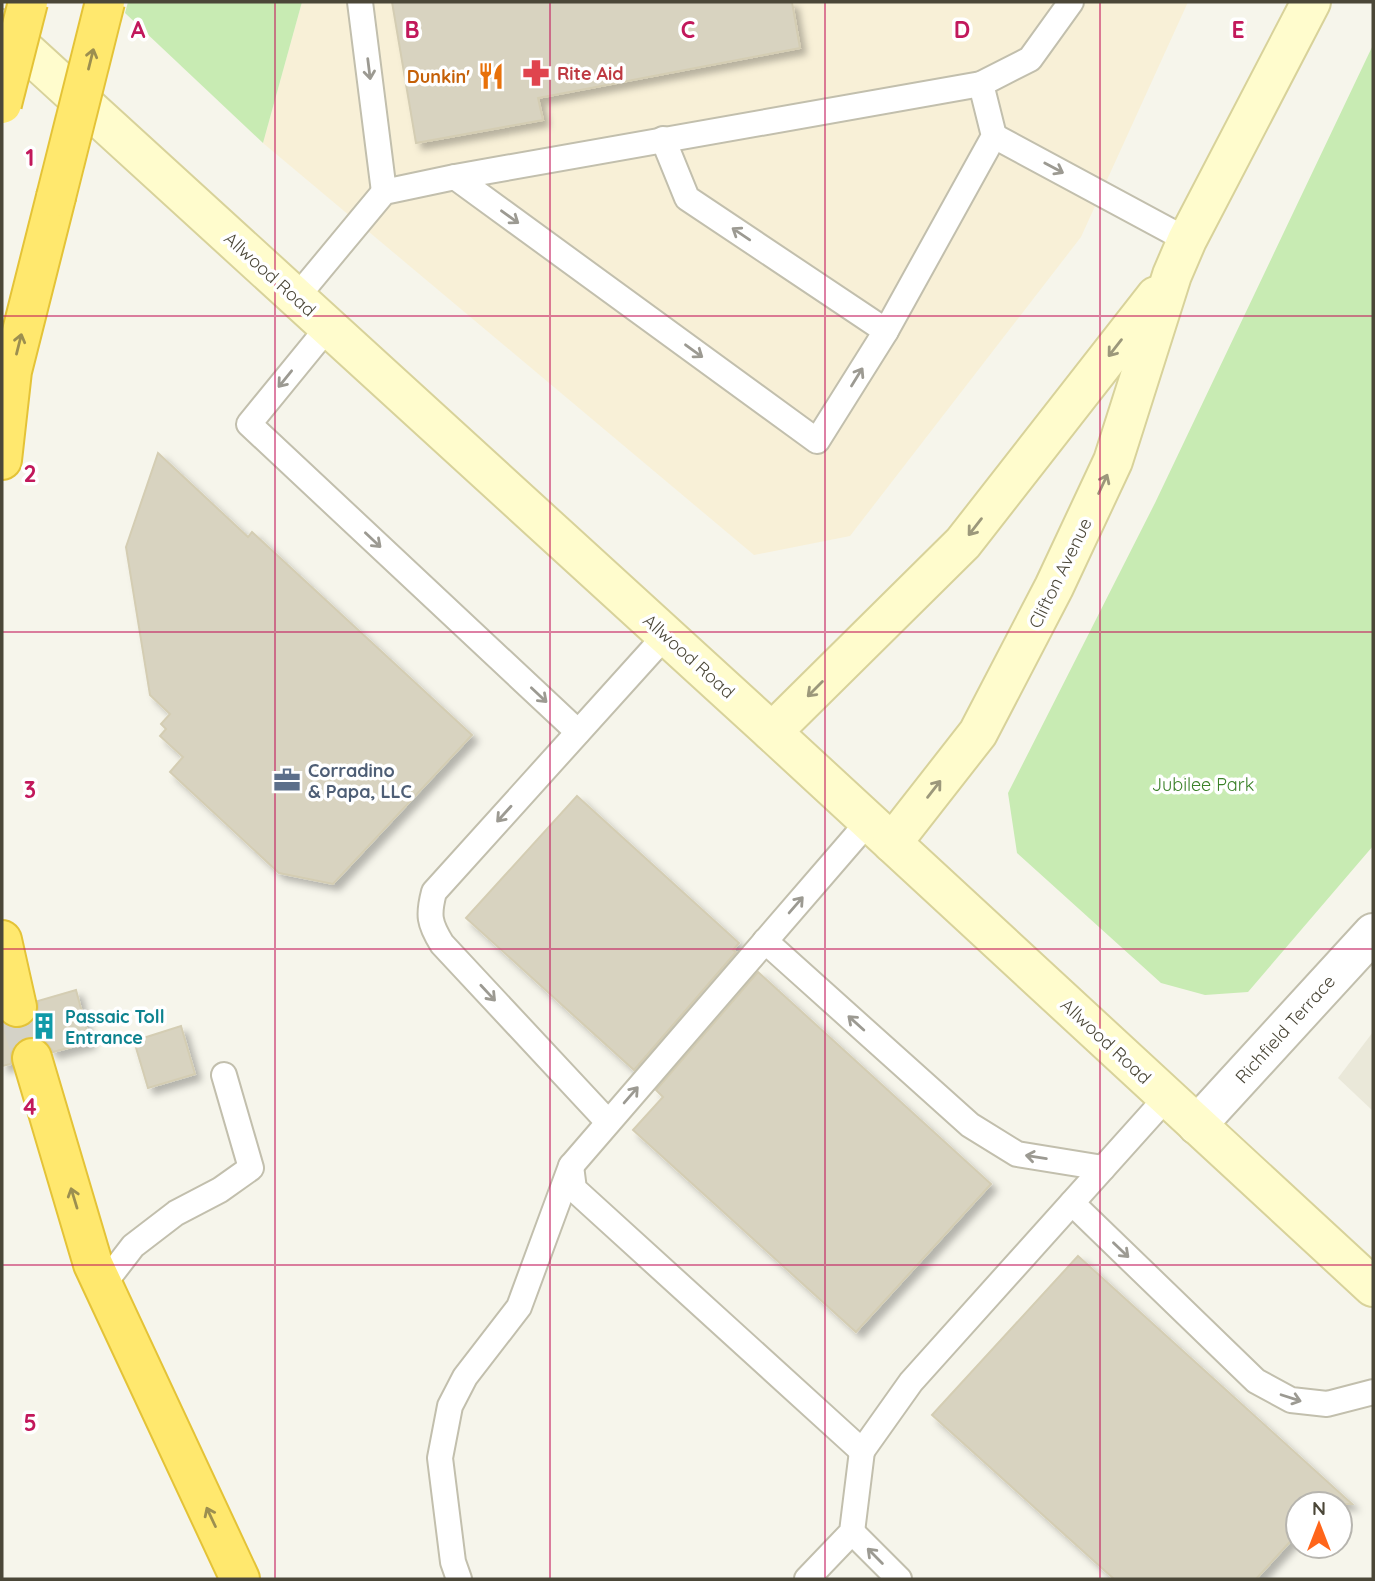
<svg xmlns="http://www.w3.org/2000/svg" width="1375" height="1581" font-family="Quicksand,sans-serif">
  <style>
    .residential { fill: #eae8d9 }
    .commercial { fill: #f8f0d7 }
    .green { fill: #c8ebb3 }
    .building { fill: #d8d3c0; stroke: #d4cdb3; stroke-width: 2; filter: url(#shadow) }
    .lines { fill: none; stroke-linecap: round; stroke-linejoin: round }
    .highway-tunnel { stroke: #d4d2c7; stroke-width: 38; stroke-dasharray: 38 19; stroke-linecap: butt }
    .lane-casing { stroke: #c2bfad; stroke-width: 28 }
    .street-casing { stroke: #c2bfad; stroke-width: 42 }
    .secondary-casing { stroke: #d8d29a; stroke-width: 42 }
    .highway-casing { stroke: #e4c337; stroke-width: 42 }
    .lane { stroke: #fff; stroke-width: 24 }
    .street { stroke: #fff; stroke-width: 38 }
    .secondary { stroke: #fffccd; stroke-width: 38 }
    .highway { stroke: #ffe86e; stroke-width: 38 }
    .highway-bridge-casing { stroke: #e4c337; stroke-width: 42; stroke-linecap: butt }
    .highway-bridge { stroke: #ffe86e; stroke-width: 38 }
    .oneway { stroke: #9c8f50 }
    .oneway2 { stroke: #9c9a92 }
    .oneway3 { stroke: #9c987b }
    .grid { fill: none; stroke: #c2185b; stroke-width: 2; stroke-opacity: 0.55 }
    .labels { text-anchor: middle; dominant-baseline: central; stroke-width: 7; stroke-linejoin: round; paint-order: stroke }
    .health-label { font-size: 18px; font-weight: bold; fill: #be3a42; stroke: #fff; text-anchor: start }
    .food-label { font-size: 18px; font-weight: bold; fill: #c56008; stroke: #fff; text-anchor: end }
    .street-label { font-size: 18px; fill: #4b4738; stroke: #fff }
    .service-label { font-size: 18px; font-weight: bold; fill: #4e5e75; stroke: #fff; text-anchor: start }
    .park-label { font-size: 18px; fill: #3a8128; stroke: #fff }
    .culture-label { font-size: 18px; font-weight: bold; fill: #0d838f; stroke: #fff; text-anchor: start }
    .grid-label { font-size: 23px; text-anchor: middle; font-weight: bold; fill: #c2185b; stroke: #fff; stroke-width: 7; stroke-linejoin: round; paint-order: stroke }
  </style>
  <defs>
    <filter id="shadow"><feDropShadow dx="6" dy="6" stdDeviation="3.5" flood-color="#0004"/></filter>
  </defs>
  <rect width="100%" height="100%" fill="#f6f5eb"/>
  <polygon class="residential" points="1373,1032 1373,1111 1338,1078"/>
  <polygon class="commercial" points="302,2 1188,2 1081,237 850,536 754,555 263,143"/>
  <g class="green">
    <polygon points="128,2 302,2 263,143 125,13"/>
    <polygon points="1373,45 1373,846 1248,992 1205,995 1161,983 1017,853 1008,793 1155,503"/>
  </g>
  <g class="building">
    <polygon points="392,2 792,2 800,48 538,98 543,120 416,143"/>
    <polygon points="158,453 248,537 252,532 472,735 333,884 279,873 170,772 183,757 160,736 166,729 161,724 170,714 150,695 126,547"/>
    <polygon points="577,796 739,943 733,950 736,952 634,1070 466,918"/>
    <polygon points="758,972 991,1184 856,1332 633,1130 663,1097 656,1090"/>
    <polygon points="76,990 90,1042 53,1052 46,1042 38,1037 26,1037 16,1043 11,1054 11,1064 2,1066 2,1022 11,1028 22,1028 32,1023 38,1014 38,1001"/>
    <polygon points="181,1026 195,1074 148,1088 134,1041"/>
    <polygon points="1078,1256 1352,1504 1298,1504 1298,1533 1256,1579 1114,1579 932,1415"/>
  </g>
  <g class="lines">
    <polyline class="highway-tunnel" points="17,1007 32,1058"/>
    <defs>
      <g id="lane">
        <polyline points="360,2 384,192"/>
        <polyline points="994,136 1187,240"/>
        <polyline points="455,177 817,441 886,331 687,198 663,139"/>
        <polyline points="296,298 384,192 455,177 981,84 1030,59 1071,2"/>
        <polyline points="329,326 249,424 578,732"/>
        <polyline points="886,331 994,136 981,84"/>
        <polyline points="765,941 970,1125 1017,1154 1103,1168"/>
        <path d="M 608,1122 L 442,944 C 429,923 428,915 434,892 L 666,635"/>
        <polyline points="571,1166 574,1189 862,1451 911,1382 1167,1097"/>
        <polyline points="1072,1203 1256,1381 1291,1400 1327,1404 1373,1392"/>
        <polyline points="103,1285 133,1246 176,1213 220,1190 251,1168 224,1075"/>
        <polyline points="852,1532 899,1579"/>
        <polyline points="459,1579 453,1562 440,1458 450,1406 465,1377 519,1307 571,1166 869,821"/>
        <polyline points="807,1579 852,1532 862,1451"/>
      </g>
      <polyline id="street" points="1197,1125 1373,933"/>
      <g id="secondary">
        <polyline points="2,29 772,732 1373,1287"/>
        <polyline points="772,732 963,543 1156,296"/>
        <polyline points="892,843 978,733 1054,587 1113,461 1172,275 1187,240 1311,2"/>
      </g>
      <g id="highway">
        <polyline points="2,460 12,371 56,197"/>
        <polyline points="2,940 17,1007"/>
        <polyline points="32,1058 93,1264 240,1579"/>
      </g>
    </defs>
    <use href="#lane" class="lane-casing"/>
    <use href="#street" class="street-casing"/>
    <use href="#secondary" class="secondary-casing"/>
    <use href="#highway" class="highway-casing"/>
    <use href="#lane" class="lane"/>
    <use href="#street" class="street"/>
    <use href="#secondary" class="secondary"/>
    <use href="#highway" class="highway"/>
    <defs>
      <g id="highway-bridge">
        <polyline points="2,104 28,2"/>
        <polyline points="56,197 105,2"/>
      </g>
    </defs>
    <use href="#highway-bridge" class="highway-bridge-casing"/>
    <use href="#highway-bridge" class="highway-bridge"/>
  </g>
  <defs><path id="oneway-shaft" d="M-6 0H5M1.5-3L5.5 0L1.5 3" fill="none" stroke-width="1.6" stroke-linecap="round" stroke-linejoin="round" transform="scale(1.75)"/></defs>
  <g class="oneway">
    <use href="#oneway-shaft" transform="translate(91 59) rotate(-76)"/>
    <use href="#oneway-shaft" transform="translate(19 344) rotate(-76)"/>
    <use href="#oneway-shaft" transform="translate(74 1198) rotate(-107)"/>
    <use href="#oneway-shaft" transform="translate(211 1517) rotate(-115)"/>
  </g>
  <g class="oneway2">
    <use href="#oneway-shaft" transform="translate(369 69) rotate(83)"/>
    <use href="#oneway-shaft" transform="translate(1054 168) rotate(28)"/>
    <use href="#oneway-shaft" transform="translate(510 217) rotate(36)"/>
    <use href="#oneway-shaft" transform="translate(741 234) rotate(-146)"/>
    <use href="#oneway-shaft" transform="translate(694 351) rotate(36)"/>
    <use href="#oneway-shaft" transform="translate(857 377) rotate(-58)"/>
    <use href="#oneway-shaft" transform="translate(285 379) rotate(129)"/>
    <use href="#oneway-shaft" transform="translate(373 540) rotate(43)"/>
    <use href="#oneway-shaft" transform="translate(539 695) rotate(43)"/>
    <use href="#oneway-shaft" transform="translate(504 814) rotate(132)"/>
    <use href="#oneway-shaft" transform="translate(796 905) rotate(-49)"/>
    <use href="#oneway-shaft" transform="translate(488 993) rotate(47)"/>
    <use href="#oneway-shaft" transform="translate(856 1023) rotate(-138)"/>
    <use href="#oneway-shaft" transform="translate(631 1095) rotate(-49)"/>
    <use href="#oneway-shaft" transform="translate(1036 1157) rotate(-171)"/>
    <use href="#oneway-shaft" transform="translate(1121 1250) rotate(44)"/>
    <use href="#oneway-shaft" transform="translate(1291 1398) rotate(18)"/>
    <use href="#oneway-shaft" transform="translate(875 1556) rotate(-135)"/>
  </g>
  <g class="oneway3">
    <use href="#oneway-shaft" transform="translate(1115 348) rotate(128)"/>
    <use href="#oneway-shaft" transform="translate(1103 484) rotate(-65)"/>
    <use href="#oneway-shaft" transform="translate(975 527) rotate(128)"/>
    <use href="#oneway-shaft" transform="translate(815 689) rotate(135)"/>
    <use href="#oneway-shaft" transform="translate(934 789) rotate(-52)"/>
  </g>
  <path class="grid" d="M 275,2 L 275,1579M 550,2 L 550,1579M 825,2 L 825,1579M 1100,2 L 1100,1579M 2,316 L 1373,316M 2,632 L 1373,632M 2,949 L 1373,949M 2,1265 L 1373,1265"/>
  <defs>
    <symbol id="pharmacy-bare" viewBox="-9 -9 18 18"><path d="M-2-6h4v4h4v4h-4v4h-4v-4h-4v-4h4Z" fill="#e0444e" stroke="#fff" stroke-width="2.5" paint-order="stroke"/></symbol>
    <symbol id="restaurant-bare" viewBox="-9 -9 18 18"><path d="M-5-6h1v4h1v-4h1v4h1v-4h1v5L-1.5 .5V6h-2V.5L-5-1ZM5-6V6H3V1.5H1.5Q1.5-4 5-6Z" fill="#e8710a" stroke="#fff" stroke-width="2.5" paint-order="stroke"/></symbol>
    <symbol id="office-bare" viewBox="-9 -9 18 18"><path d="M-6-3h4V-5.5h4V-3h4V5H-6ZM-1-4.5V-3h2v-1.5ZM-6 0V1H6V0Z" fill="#5c6f8a" stroke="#fff" stroke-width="2.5" paint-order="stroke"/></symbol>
    <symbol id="building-bare" viewBox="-9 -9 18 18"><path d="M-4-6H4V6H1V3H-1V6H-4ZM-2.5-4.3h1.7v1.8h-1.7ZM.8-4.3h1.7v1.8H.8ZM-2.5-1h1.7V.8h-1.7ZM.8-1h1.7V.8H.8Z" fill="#0f9aa8" stroke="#fff" stroke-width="2.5" paint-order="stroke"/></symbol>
  </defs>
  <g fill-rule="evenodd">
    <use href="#pharmacy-bare" x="517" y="54" width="38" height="38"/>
    <use href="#restaurant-bare" x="472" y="57" width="38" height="38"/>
    <use href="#office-bare" x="268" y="761" width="38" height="38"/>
    <use href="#building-bare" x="25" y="1007" width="38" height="38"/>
  </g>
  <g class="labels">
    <g class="health-label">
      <text x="557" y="73">Rite Aid</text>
    </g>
    <g class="food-label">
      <text x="470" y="76">Dunkin'</text>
    </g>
    <g class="street-label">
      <text transform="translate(270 274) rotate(42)">Allwood Road</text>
      <text transform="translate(1060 573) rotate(-64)">Clifton Avenue</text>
      <text transform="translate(689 656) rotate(42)">Allwood Road</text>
      <text transform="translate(1285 1029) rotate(-48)">Richfield Terrace</text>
      <text transform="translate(1106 1041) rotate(43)">Allwood Road</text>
    </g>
    <g class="service-label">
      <text x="308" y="770">Corradino<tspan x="308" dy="21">&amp; Papa, LLC</tspan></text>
    </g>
    <g class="park-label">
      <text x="1203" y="784">Jubilee Park</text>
    </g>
    <g class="culture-label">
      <text x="65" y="1016">Passaic Toll<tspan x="65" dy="21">Entrance</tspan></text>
    </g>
  </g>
  <g class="grid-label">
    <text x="138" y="38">A</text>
    <text x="412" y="38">B</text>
    <text x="688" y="38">C</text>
    <text x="962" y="38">D</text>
    <text x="1238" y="38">E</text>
    <text x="30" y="166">1</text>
    <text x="30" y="482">2</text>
    <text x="30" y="798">3</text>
    <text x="30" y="1115">4</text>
    <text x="30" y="1431">5</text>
  </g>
  <rect width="1375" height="1581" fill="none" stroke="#4b4738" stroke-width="7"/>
  <g transform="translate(1319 1525)"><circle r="33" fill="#ffffff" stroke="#b7b5af" stroke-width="2"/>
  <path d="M0-5L12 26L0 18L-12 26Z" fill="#ff651a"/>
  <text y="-10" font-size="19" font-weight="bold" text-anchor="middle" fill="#4b4738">N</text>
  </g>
</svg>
